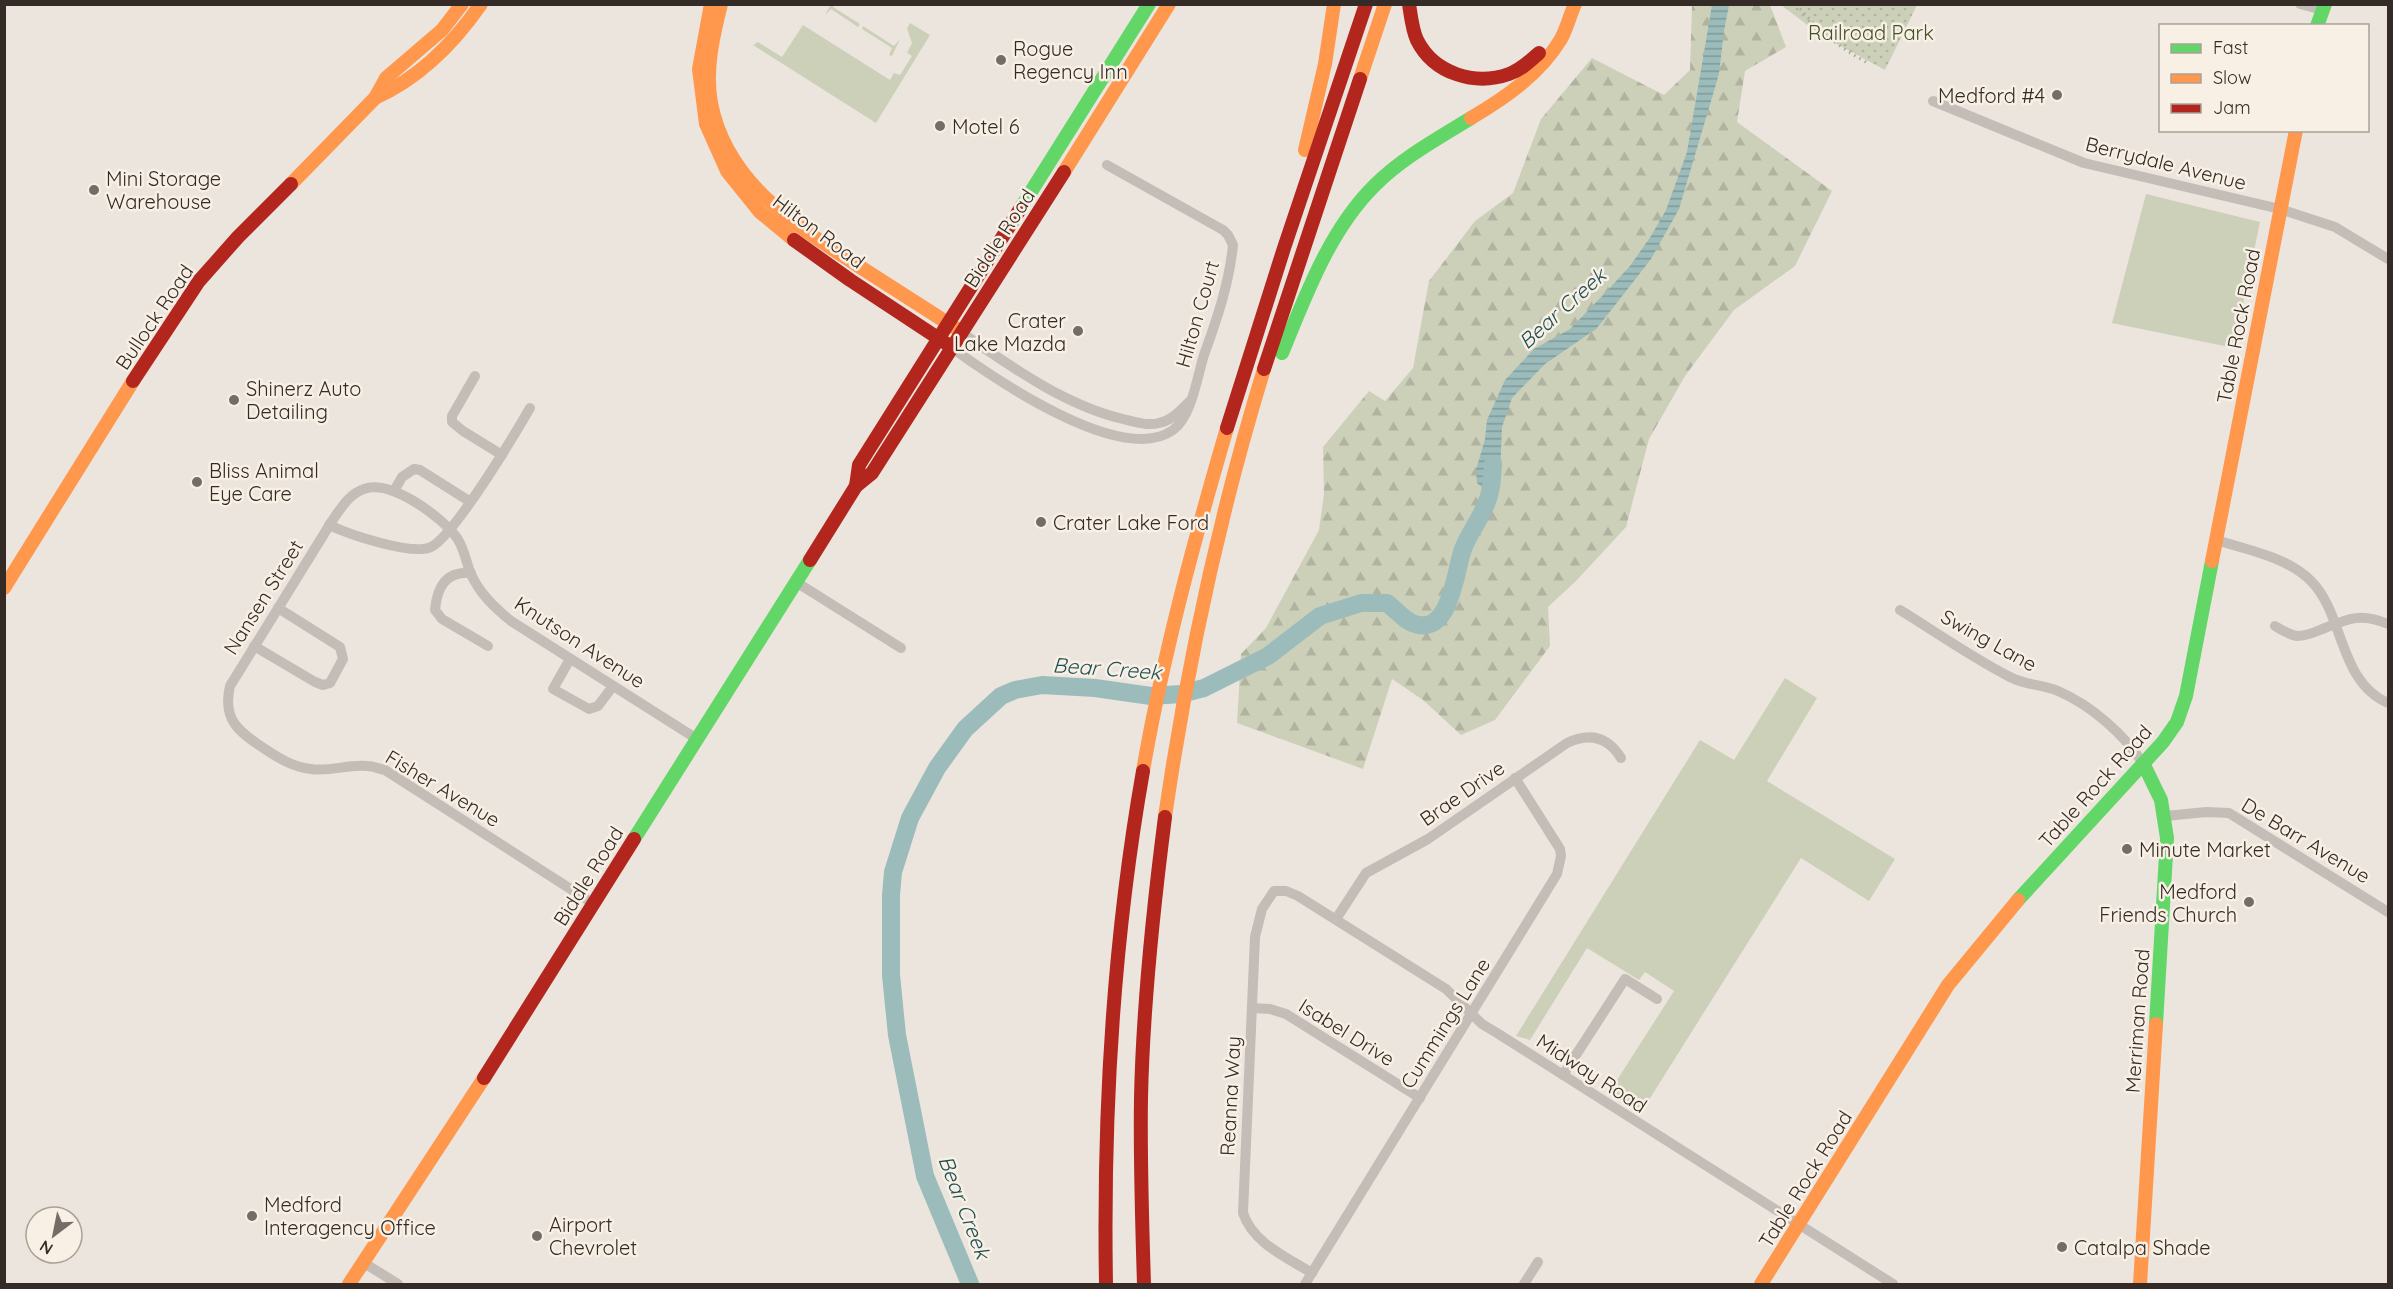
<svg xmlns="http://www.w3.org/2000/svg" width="2393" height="1289" font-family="Quicksand,sans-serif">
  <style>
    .green { fill: #ccd0b9 }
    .forest { fill: url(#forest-firs) }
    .park { fill: url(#park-dots) }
    .water { fill: url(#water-rules) }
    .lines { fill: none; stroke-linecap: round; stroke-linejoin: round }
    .river { stroke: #9bbcbb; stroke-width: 18 }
    .street { stroke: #c4bdb7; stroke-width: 10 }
    .fast { stroke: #63d668; stroke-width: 14 }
    .slow { stroke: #ff974d; stroke-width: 14 }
    .jam { stroke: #b3261e; stroke-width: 14 }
    .rail { stroke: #aba6a2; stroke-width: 3; stroke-dasharray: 1.5 4.5; stroke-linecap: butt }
    .poi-dot { fill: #746c66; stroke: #f8f0e5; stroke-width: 2 }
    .labels { text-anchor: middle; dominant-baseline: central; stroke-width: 5; stroke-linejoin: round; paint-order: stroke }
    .park-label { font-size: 20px; fill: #43512b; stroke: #f8f0e5 }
    .poi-label { font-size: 20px; fill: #342b26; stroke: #f8f0e5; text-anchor: start }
    .street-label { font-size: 20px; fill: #342b26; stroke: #f8f0e5 }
    .water-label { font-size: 21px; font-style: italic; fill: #1d5054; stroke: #f8f0e5 }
  </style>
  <defs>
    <pattern id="forest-firs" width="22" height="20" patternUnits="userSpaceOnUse" patternTransform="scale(1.5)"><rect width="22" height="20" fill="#ccd0b9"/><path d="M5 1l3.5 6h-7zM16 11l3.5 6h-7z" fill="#b0b39f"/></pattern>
    <pattern id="park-dots" width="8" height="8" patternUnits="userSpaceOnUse" patternTransform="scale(1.5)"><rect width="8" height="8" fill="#ccd0b9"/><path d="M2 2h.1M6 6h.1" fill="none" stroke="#b0b39f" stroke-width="1.8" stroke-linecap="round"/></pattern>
    <pattern id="water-rules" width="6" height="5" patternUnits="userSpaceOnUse" patternTransform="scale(1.5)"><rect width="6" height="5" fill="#9bbcbb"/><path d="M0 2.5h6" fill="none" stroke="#7f9998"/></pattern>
  </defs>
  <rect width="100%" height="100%" fill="#ebe5de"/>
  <g class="green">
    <polygon points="831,4 834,5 833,7 860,24 858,27 831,9 825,15"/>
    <polygon points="910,23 930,35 876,123 753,45 758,42 782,57 803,25 890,80 894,73 900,75 912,56 907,53 912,43 907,29"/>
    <polygon points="863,26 894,46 900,39 892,56 889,55 892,48 862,29"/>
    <polygon points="2146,194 2260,222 2234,348 2112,323"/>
    <polygon points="1785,678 1817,698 1767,781 1895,859 1869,901 1801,858 1642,1111 1610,1091 1674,991 1645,972 1639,980 1587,948 1530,1040 1516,1036 1700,740 1734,760"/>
  </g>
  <polygon class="forest" points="1692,5 1770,5 1786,47 1745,71 1737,122 1832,191 1795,266 1734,310 1685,376 1649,439 1626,527 1576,581 1548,607 1550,646 1495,720 1461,735 1423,700 1392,679 1363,769 1237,723 1241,654 1266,628 1319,530 1324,494 1323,447 1369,391 1385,401 1413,368 1429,281 1475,221 1513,193 1541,119 1592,58 1664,95 1690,70"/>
  <polygon class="park" points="1781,5 1917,5 1885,70 1822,36"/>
  <polygon class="water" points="1712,5 1729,5 1724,31 1719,74 1679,209 1651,259 1605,318 1596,329 1545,364 1512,398 1502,427 1500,475 1496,486 1484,489 1477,483 1476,470 1485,439 1487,420 1505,380 1534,349 1570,329 1607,291 1630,266 1651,236 1666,210 1687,152"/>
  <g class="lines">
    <path class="river" d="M 970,1284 L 925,1176 L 897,1035 L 891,975 L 891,895 L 893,872 L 910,818 L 937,768 L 965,729 L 1001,696 L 1015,690 L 1042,685 L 1095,688 L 1151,696 L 1181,694 L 1204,688 L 1268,656 L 1320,616 L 1361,603 L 1387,603 C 1395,609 1403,619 1412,623 C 1451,639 1455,570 1463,549 C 1469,533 1480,520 1486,504 C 1492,491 1492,478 1493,464"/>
    <g class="street">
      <polyline points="2300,4 2323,10"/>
      <polyline points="1933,101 2084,163 2280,209 2335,227 2388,259"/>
      <path d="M 962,333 C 1012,367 1064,405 1123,419 C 1135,422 1147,426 1159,423 C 1172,420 1180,411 1189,402"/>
      <path d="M 952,348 C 995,379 1122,467 1173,430 C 1192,416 1197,377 1204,355 C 1217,319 1229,284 1233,245 L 1228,235 L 1223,230 L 1107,165"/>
      <polyline points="475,376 452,416 452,422 463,431 502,455"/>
      <polyline points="394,491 402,477 414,469 420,470 469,501"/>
      <path d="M 329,525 C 348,534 412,556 431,547 C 454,536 515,434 530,408"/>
      <path d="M 2216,540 C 2248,550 2288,557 2312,582 C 2344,615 2339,682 2388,703"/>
      <path d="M 471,573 C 446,571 437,587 435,610 L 442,619 L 488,646"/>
      <polyline points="796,582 901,648"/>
      <path d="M 1900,610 C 1936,632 1971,657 2010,677 C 2027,686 2042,684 2058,691 C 2091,705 2125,735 2144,765"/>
      <path d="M 2275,626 C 2282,630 2289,635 2297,636 C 2304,636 2313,633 2320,630 C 2347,619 2360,612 2388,624"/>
      <polyline points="254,646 315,682 323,685 330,683 343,659 340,647 278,608"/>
      <polyline points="570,659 553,689 589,709 598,706 613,686"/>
      <polyline points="2166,816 2206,812 2229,813 2388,912"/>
      <path d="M 594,904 L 385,770 C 379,769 373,766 367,766 C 349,764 330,772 311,769 C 293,767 280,759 265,749 C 239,732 222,720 230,686 L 332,521 C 341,508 349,494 364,489 C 391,479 442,517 457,538 C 464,548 466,561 470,572 C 479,593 494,607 511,621 L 697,739"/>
      <path d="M 1336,919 L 1366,873 L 1428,839 L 1567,743 C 1590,732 1608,737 1621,758"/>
      <polyline points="1252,1008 1270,1009 1286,1014 1420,1098"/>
      <polyline points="1563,1075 1625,979 1657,999"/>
      <polyline points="364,1263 398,1284"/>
      <path d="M 1312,1273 C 1286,1257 1253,1243 1243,1213 L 1255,937 L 1262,909 L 1274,891 L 1286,891 L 1298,896 L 1446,989 L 1482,1024 L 1497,1033 L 1893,1284"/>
      <polyline points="1305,1284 1557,874 1561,856 1560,849 1515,778"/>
      <polyline points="1524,1284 1538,1262"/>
    </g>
    <g class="fast">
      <polyline points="2317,26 2325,4"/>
      <polyline points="1022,206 1149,4"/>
      <path d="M 1282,353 C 1306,295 1329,231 1374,186 C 1402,158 1437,139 1471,118"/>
      <polyline points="2144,765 2161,800 2167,838 2156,1024"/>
      <polyline points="634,839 810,560"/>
      <polyline points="2018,900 2163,742 2177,722 2186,696 2212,561"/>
    </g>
    <g class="slow">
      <polyline points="711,4 699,69 706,124 727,171 760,212 794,240"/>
      <path d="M 721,4 C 713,36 705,70 711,103 C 726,182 795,225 857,265 C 890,286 924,308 957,329"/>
      <polyline points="1360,79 1385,4"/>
      <path d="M 375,98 C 419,78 454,43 481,4"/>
      <path d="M 1471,118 C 1505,98 1540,74 1561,39 C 1567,28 1570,15 1575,4"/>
      <polyline points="1305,150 1325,64 1334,4"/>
      <polyline points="1064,172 1169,4"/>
      <polyline points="291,184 375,98 386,78 442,30 462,4"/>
      <polyline points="2212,561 2296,130"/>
      <polyline points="4,588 133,381"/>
      <path d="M 1143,771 C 1163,655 1194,541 1227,428"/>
      <path d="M 1165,817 C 1187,665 1219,516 1264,369"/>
      <polyline points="349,1284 484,1078"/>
      <polyline points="1761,1284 1948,985 2018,900"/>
      <polyline points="2140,1284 2156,1024"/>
    </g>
    <g class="jam">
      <path d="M 1409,4 C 1411,16 1412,29 1417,40 C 1434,74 1475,86 1509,74 C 1521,70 1530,61 1539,53"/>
      <polyline points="794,240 850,280 947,344"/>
      <polyline points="1264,369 1360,79"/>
      <polyline points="133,381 199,281 238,237 291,184"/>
      <polyline points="1227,428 1284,248 1366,4"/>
      <polyline points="856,486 859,465 1022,206"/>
      <polyline points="810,560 856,486 872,473 1064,172"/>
      <polyline points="484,1078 634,839"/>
      <path d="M 1106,1284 C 1103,1112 1113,941 1143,771"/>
      <path d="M 1144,1284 C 1142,1222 1140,1160 1141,1098 C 1143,1004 1153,910 1165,817"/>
    </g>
    <path class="rail" d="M 1796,4 C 1817,29 1838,47 1866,62"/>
  </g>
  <g class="poi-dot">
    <circle cx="1001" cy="60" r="6"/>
    <circle cx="2057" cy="95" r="6"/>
    <circle cx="940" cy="126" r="6"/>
    <circle cx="94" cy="190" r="6"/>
    <circle cx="1078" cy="331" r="6"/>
    <circle cx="234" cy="400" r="6"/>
    <circle cx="197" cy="482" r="6"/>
    <circle cx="1041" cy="522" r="6"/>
    <circle cx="2127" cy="849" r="6"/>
    <circle cx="2249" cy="902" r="6"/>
    <circle cx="252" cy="1216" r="6"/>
    <circle cx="537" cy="1236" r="6"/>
    <circle cx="2062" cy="1247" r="6"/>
  </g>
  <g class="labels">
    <g class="park-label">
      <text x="1871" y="32">Railroad Park</text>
    </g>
    <g class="poi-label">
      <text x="1013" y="48">Rogue<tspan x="1013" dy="23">Regency Inn</tspan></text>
      <text x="2045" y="95" text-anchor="end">Medford #4</text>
      <text x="952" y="126">Motel 6</text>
      <text x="106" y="178">Mini Storage<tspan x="106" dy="23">Warehouse</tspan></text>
      <text x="1066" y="320" text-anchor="end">Crater<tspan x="1066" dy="23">Lake Mazda</tspan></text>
      <text x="246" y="388">Shinerz Auto<tspan x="246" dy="23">Detailing</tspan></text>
      <text x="209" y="470">Bliss Animal<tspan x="209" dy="23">Eye Care</tspan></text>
      <text x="1053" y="522">Crater Lake Ford</text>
      <text x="2139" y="849">Minute Market</text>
      <text x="2237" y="891" text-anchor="end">Medford<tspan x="2237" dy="23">Friends Church</tspan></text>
      <text x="264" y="1204">Medford<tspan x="264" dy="23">Interagency Office</tspan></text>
      <text x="549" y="1224">Airport<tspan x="549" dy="23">Chevrolet</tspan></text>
      <text x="2074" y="1247">Catalpa Shade</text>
    </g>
    <g class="street-label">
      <text transform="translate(2166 163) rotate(14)">Berrydale Avenue</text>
      <text transform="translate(819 231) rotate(37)">Hilton Road</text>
      <text transform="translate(999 238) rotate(-57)">Biddle Road</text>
      <text transform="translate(1197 314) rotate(-74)">Hilton Court</text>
      <text transform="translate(154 317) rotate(-56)">Bullock Road</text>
      <text transform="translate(2238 326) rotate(-79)">Table Rock Road</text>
      <text transform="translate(263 597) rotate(-58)">Nansen Street</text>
      <text transform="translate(1989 640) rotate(29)">Swing Lane</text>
      <text transform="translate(580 642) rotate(33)">Knutson Avenue</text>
      <text transform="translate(2095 786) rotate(-48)">Table Rock Road</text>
      <text transform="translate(443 788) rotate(31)">Fisher Avenue</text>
      <text transform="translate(1462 793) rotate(-35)">Brae Drive</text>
      <text transform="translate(2306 840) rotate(31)">De Barr Avenue</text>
      <text transform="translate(588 876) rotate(-58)">Biddle Road</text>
      <text transform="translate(2137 1021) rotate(-86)">Merriman Road</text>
      <text transform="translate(1445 1023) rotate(-58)">Cummings Lane</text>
      <text transform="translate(1347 1032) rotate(32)">Isabel Drive</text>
      <text transform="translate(1592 1073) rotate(33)">Midway Road</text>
      <text transform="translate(1230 1096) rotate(-87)">Reanna Way</text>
      <text transform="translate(1805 1179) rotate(-58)">Table Rock Road</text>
    </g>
    <g class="water-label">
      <text transform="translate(1562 308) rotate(-42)">Bear Creek</text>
      <text transform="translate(1107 668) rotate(4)">Bear Creek</text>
      <text transform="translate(965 1207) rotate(69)">Bear Creek</text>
    </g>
  </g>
  <rect width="2393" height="1289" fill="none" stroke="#342b26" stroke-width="12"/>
  <rect x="2159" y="24" width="210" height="108" fill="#f8f0e5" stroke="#aaa199" stroke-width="1.5"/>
  <rect x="2171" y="44" width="30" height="9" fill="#63d668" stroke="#aaa199" stroke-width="1.5"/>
  <text x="2213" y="54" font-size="18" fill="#342b26">Fast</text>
  <rect x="2171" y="74" width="30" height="9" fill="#ff974d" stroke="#aaa199" stroke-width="1.5"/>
  <text x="2213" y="84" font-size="18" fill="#342b26">Slow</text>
  <rect x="2171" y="104" width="30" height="9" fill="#b3261e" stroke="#aaa199" stroke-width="1.5"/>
  <text x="2213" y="114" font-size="18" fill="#342b26">Jam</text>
  <g transform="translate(54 1235) rotate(212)"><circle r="28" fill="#f8f0e5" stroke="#aaa199" stroke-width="1.5"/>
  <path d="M0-4.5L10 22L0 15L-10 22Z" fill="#746c66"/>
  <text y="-9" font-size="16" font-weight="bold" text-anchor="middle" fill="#342b26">N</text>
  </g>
</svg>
